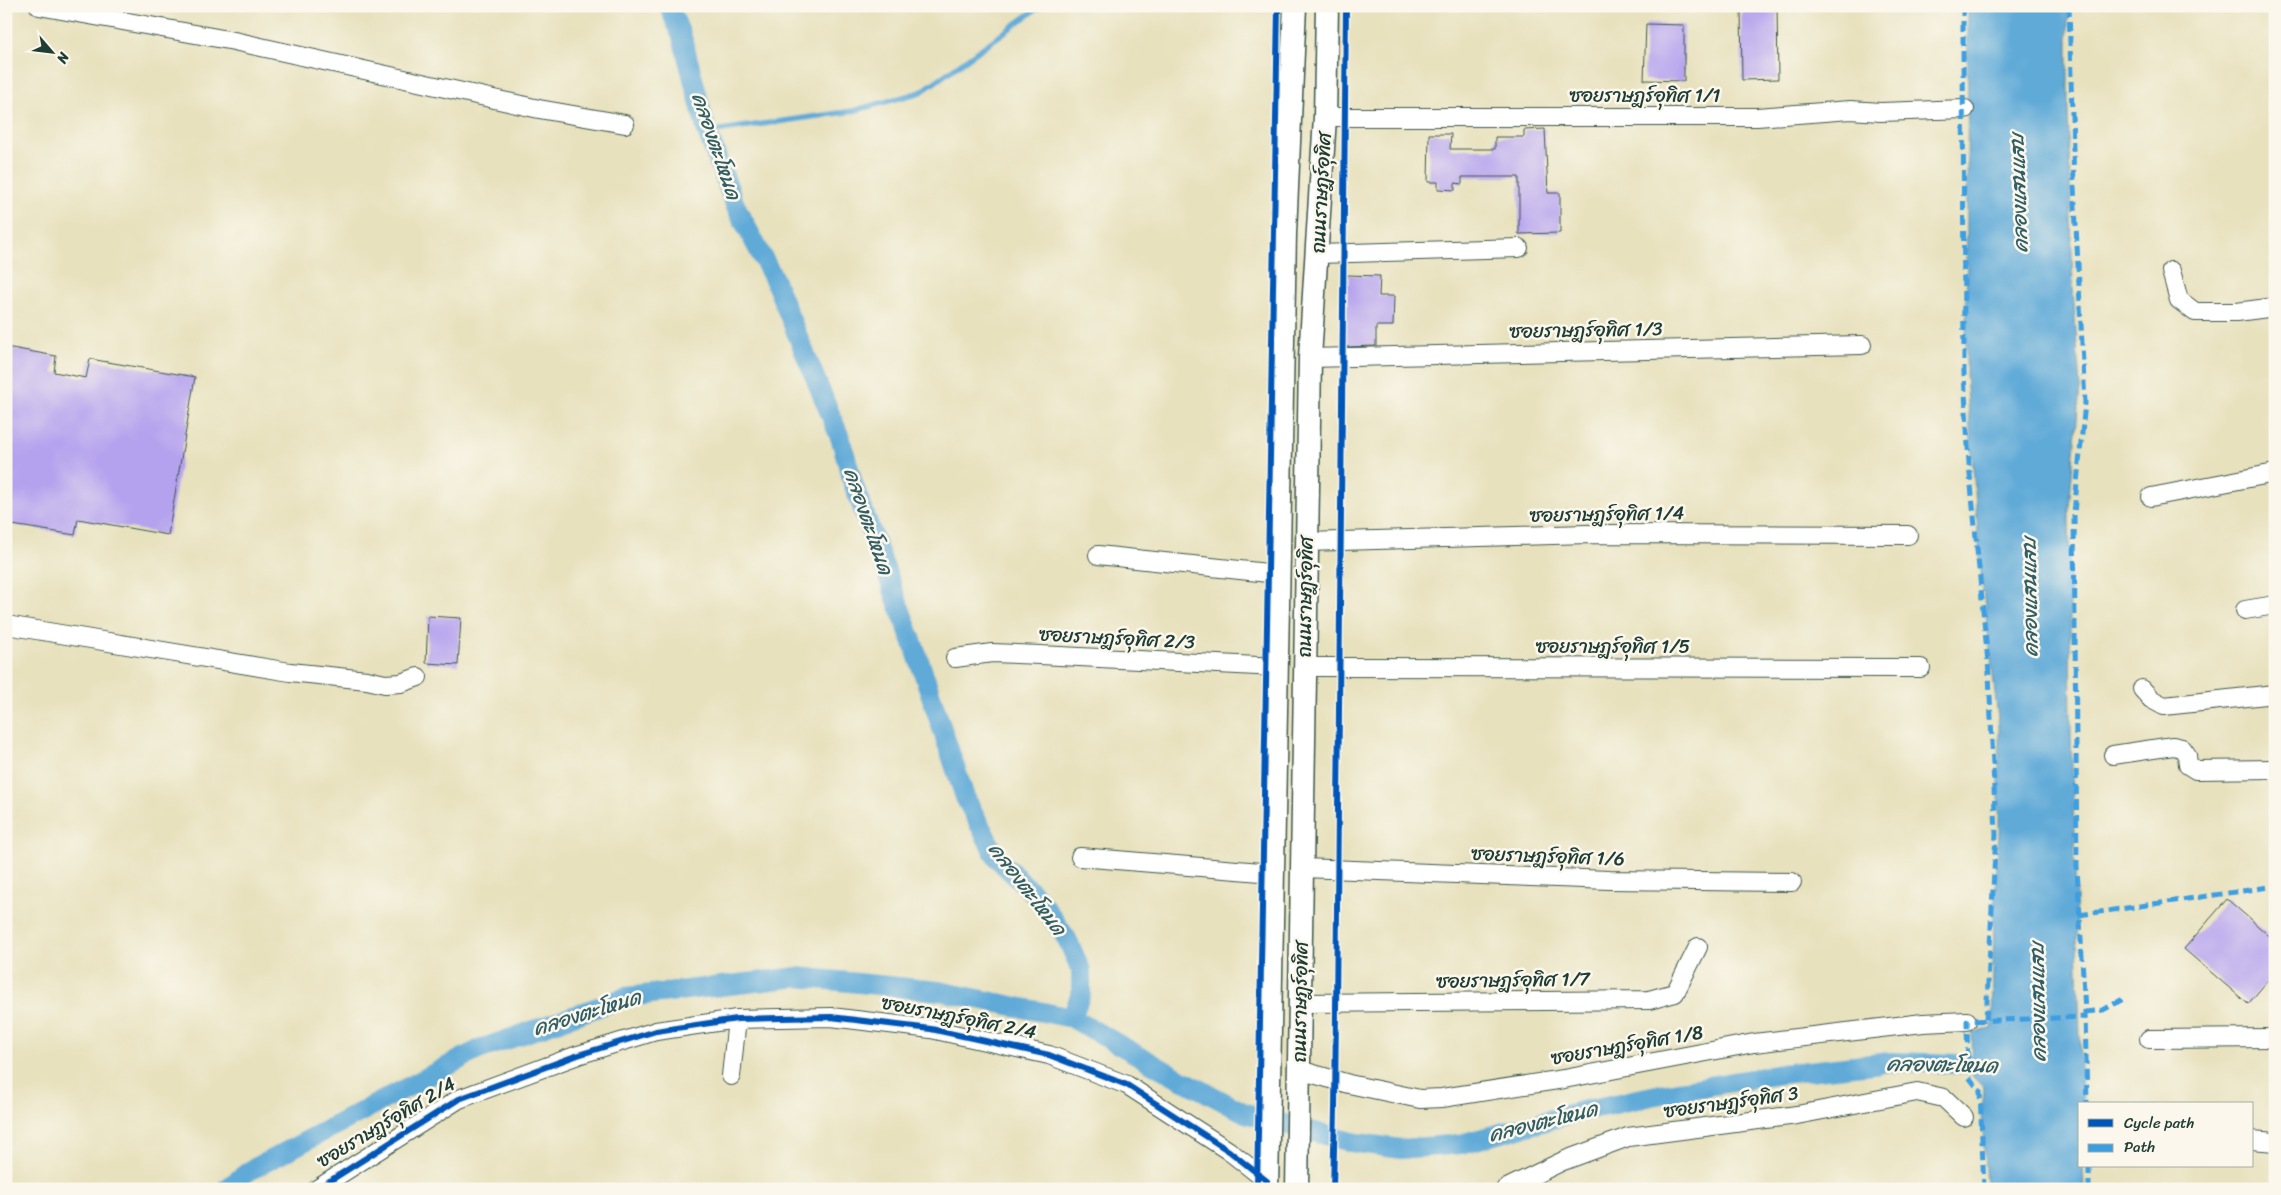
<svg xmlns="http://www.w3.org/2000/svg" width="2281" height="1195" font-family="Sriracha,'Playpen Sans Thai',sans-serif">
  <style>
    .water { fill: #60aad8; stroke: #407486 }
    .lines { fill: none; stroke-linecap: round; stroke-linejoin: round }
    .stream { stroke: #60aad8; stroke-width: 5.5 }
    .canal { stroke: #60aad8; stroke-width: 20 }
    .building { fill: #b5a2ee }
    .minor-casing { stroke: #3d5649; stroke-width: 20 }
    .major-casing { stroke: #3d5649; stroke-width: 25 }
    .minor { stroke: #fff; stroke-width: 18 }
    .major { stroke: #fff; stroke-width: 22 }
    .quiet { stroke: #3c9ee2; stroke-width: 5; stroke-dasharray: 10 5; stroke-linecap: butt }
    .cycleway-casing { stroke: #fbf7ec; stroke-width: 9 }
    .cycleway { stroke: #0057b8; stroke-width: 6 }
    .labels { text-anchor: middle; dominant-baseline: central; stroke-width: 5; stroke-linejoin: round; paint-order: stroke }
    .street-label { font-size: 19px; fill: #1f3d34; stroke: #fbf7ec }
    .water-label { font-size: 20px; font-style: italic; fill: #325e65; stroke: #fbf7ec }
  </style>
  <rect width="100%" height="100%" fill="#fbf7ec"/>
  <filter id="ink" filterUnits="userSpaceOnUse"><feTurbulence type="fractalNoise" baseFrequency=".02" numOctaves="2"/><feDisplacementMap in="SourceGraphic" scale="10" xChannelSelector="R" yChannelSelector="G"/><feConvolveMatrix kernelMatrix="1 2 1 2 8 2 1 2 1" color-interpolation-filters="sRGB"/></filter>
  <filter id="wash" filterUnits="userSpaceOnUse"><feTurbulence type="fractalNoise" baseFrequency=".0096" numOctaves="4" result="noise"/><feDisplacementMap in="SourceGraphic" scale="20" xChannelSelector="R" yChannelSelector="G"/><feGaussianBlur stdDeviation="1.12" result="paint"/><feColorMatrix in="noise" values="0 0 0 0 0 0 0 0 0 0 0 0 0 0 0 0 0 1.4 0 .05"/><feComposite in="paint" operator="in"/></filter>
  <g filter="url(#wash)">
    <rect width="100%" height="100%" fill="#e7e1bd"/>
    <polygon class="water" points="1968,6 2068,6 2068,107 2073,289 2080,388 2069,507 2071,731 2082,1104 2080,1104 2080,1166 2083,1166 2084,1189 1986,1189 1982,1112 1984,1088 1973,1077 1972,1032 1992,1029 1994,913 1999,833 1999,727 1981,573 1966,375"/>
    <g class="lines">
      <polyline class="stream" points="707,132 853,111 921,92 1041,6"/>
      <g class="canal">
        <polyline points="669,6 682,37 707,132 735,205 774,279 841,440 853,483 917,654 965,797 997,858 1039,899 1067,939 1081,970 1081,993 1072,1018"/>
        <polyline points="226,1189 249,1171 478,1050 626,997 798,977 939,991 1072,1018 1164,1070 1245,1113 1351,1142 1401,1149 1461,1144 1582,1111 1666,1093 1781,1074 1890,1062 1999,1065"/>
      </g>
    </g>
    <g id="blocks">
      <g class="building">
        <polygon points="1741,6 1777,6 1778,79 1742,80"/>
        <polygon points="1646,24 1684,25 1684,81 1644,80"/>
        <polygon points="1545,129 1548,193 1560,193 1560,233 1519,234 1519,177 1462,177 1462,184 1455,183 1455,190 1438,189 1438,182 1428,182 1429,134 1451,134 1450,149 1495,149 1495,137 1524,137 1524,130"/>
        <polygon points="1347,275 1380,276 1379,296 1394,296 1393,326 1376,326 1376,346 1345,347"/>
        <polygon points="6,347 56,356 54,372 86,378 90,359 195,377 168,535 78,519 75,535 6,524"/>
        <polygon points="428,616 461,618 458,665 426,663"/>
        <polygon points="2227,899 2275,941 2275,972 2248,1004 2184,949"/>
      </g>
    </g>
  </g>
  <g filter="url(#ink)">
    <use href="#blocks" fill-opacity="0" stroke="#3d5649" stroke-width="1"/>
    <g class="lines">
      <defs>
        <g id="minor">
          <polyline points="39,6 234,41 539,109 625,124"/>
          <polyline points="1325,117 1757,117 1850,110 1881,112 1965,109"/>
          <polyline points="1318,254 1519,248"/>
          <polyline points="2171,271 2179,300 2195,312 2237,312 2275,307"/>
          <polyline points="1310,358 1862,345"/>
          <polyline points="2151,497 2275,473"/>
          <polyline points="1306,542 1588,534 1908,535"/>
          <polyline points="1098,555 1278,574"/>
          <polyline points="2245,610 2275,605"/>
          <polyline points="6,625 290,672 367,680 385,684 401,683 418,677"/>
          <polyline points="955,658 992,653 1040,655 1277,667"/>
          <polyline points="1304,667 1921,668"/>
          <polyline points="2142,689 2151,699 2164,706 2275,694"/>
          <polyline points="2113,755 2173,746 2182,748 2187,755 2188,765 2196,770 2275,769"/>
          <polyline points="1080,857 1273,873"/>
          <polyline points="1303,868 1609,880 1792,882"/>
          <polyline points="1300,1003 1649,1000 1675,993 1698,947"/>
          <polyline points="2149,1039 2275,1038"/>
          <polyline points="1299,1070 1349,1084 1420,1099 1442,1098 1564,1079 1754,1043 1923,1023 1967,1021"/>
          <polyline points="731,1076 737,1019"/>
          <polyline points="2252,1140 2275,1142"/>
          <polyline points="317,1189 459,1099 578,1055 656,1031 737,1019 831,1017 931,1029 1049,1055 1127,1085 1229,1151 1267,1181"/>
          <polyline points="1505,1189 1563,1161 1628,1137 1797,1115 1917,1092 1944,1098 1964,1117"/>
        </g>
        <g id="major">
          <polyline points="1267,1189 1285,233 1295,6"/>
          <polyline points="1297,1189 1310,358 1325,117 1327,6"/>
        </g>
      </defs>
      <use href="#minor" class="minor-casing"/>
      <use href="#major" class="major-casing"/>
      <use href="#minor" class="minor"/>
      <use href="#major" class="major"/>
      <g class="quiet">
        <polyline points="1963,6 1964,374 1969,464 1989,673 1996,834 1986,1020"/>
        <polyline points="2069,6 2074,186 2085,403 2074,513 2077,867 2085,1012 2087,1104"/>
        <polyline points="2079,915 2269,887"/>
        <polyline points="2085,1012 2103,1010 2125,998"/>
        <polyline points="2089,1166 2089,1189"/>
        <polyline points="1984,1189 1980,1091 1968,1076 1967,1021 2085,1017"/>
      </g>
      <defs>
        <g id="cycleway">
          <polyline points="317,1189 459,1099 578,1055 656,1031 737,1019 831,1017 931,1029 1049,1055 1127,1085 1229,1151 1267,1181"/>
          <polyline points="1257,1189 1278,6"/>
          <polyline points="1333,1189 1335,1109 1346,6"/>
        </g>
      </defs>
      <use href="#cycleway" class="cycleway-casing"/>
      <use href="#cycleway" class="cycleway"/>
    </g>
  </g>
  <g class="labels">
    <g class="street-label">
      <text x="1645" y="95">ซอยราษฎร์อุทิศ 1/1</text>
      <text transform="translate(1321 193) rotate(-87)">ถนนราษฎร์อุทิศ</text>
      <text transform="translate(1586 330) rotate(-1)">ซอยราษฎร์อุทิศ 1/3</text>
      <text transform="translate(1607 514) rotate(-1)">ซอยราษฎร์อุทิศ 1/4</text>
      <text transform="translate(1305 597) rotate(-89)">ถนนราษฎร์อุทิศ</text>
      <text transform="translate(1117 638) rotate(3)">ซอยราษฎร์อุทิศ 2/3</text>
      <text x="1613" y="646">ซอยราษฎร์อุทิศ 1/5</text>
      <text transform="translate(1548 856) rotate(2)">ซอยราษฎร์อุทิศ 1/6</text>
      <text transform="translate(1513 980) rotate(-1)">ซอยราษฎร์อุทิศ 1/7</text>
      <text transform="translate(1300 1002) rotate(-89)">ถนนราษฎร์อุทิศ</text>
      <text transform="translate(959 1017) rotate(11)">ซอยราษฎร์อุทิศ 2/4</text>
      <text transform="translate(1627 1045) rotate(-10)">ซอยราษฎร์อุทิศ 1/8</text>
      <text transform="translate(1731 1102) rotate(-8)">ซอยราษฎร์อุทิศ 3</text>
      <text transform="translate(386 1122) rotate(-31)">ซอยราษฎร์อุทิศ 2/4</text>
    </g>
    <g class="water-label">
      <text transform="translate(716 146) rotate(71)">คลองตะโหนด</text>
      <text transform="translate(2019 193) rotate(-92)">คลองแสนแสบ</text>
      <text transform="translate(868 521) rotate(71)">คลองตะโหนด</text>
      <text transform="translate(2030 597) rotate(-91)">คลองแสนแสบ</text>
      <text transform="translate(1027 889) rotate(52)">คลองตะโหนด</text>
      <text transform="translate(2038 1002) rotate(-91)">คลองแสนแสบ</text>
      <text transform="translate(587 1013) rotate(-17)">คลองตะโหนด</text>
      <text transform="translate(1942 1065) rotate(1)">คลองตะโหนด</text>
      <text transform="translate(1543 1122) rotate(-14)">คลองตะโหนด</text>
    </g>
  </g>
  <rect width="2281" height="1195" fill="none" stroke="#fbf7ec" stroke-width="25"/>
  <rect x="2078" y="1102" width="175" height="65" fill="#fbf7ec" stroke="#a3ada2"/>
  <rect x="2088" y="1119" width="25" height="8" fill="#0057b8" stroke="#a3ada2"/>
  <text x="2124" y="1128" font-size="15" fill="#1f3d34">Cycle path</text>
  <rect x="2088" y="1144" width="25" height="8" fill="#3c9ee2" stroke="#a3ada2"/>
  <text x="2124" y="1152" font-size="15" fill="#1f3d34">Path</text>
  <g transform="translate(52 52) rotate(118)" stroke="#fbf7ec" stroke-width="4" paint-order="stroke">
  <path d="M0-4L9 19L0 12L-9 19Z" fill="#1f3d34"/>
  <text y="-8" font-size="14" font-weight="bold" text-anchor="middle" fill="#1f3d34">N</text>
  </g>
</svg>
